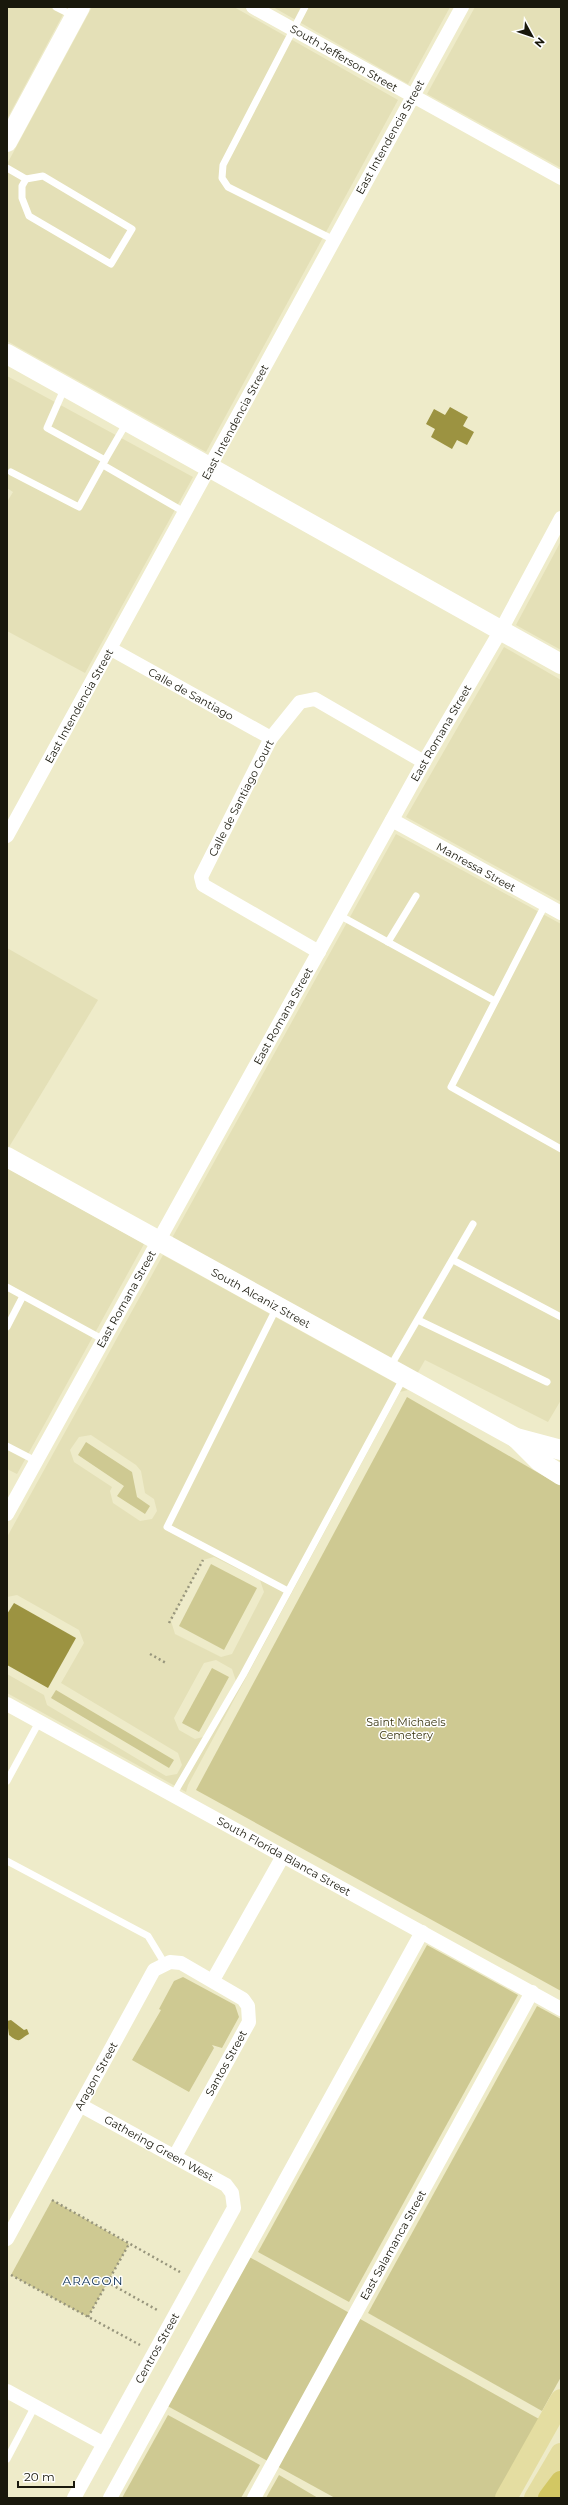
<svg xmlns="http://www.w3.org/2000/svg" width="568" height="2505" font-family="Montserrat,sans-serif">
  <style>
    .built { fill: #e4e0b7; fill-rule: evenodd }
    .green { fill: #cec992 }
    .water { fill: #9c9341 }
    .lines { fill: none; stroke-linecap: round; stroke-linejoin: round }
    .path { stroke: #97957c; stroke-width: 2.5; stroke-dasharray: 2 3; stroke-linecap: butt }
    .lane { stroke: #fff; stroke-width: 7 }
    .street { stroke: #fff; stroke-width: 14 }
    .secondary { stroke: #fff; stroke-width: 20 }
    .primary { stroke: #e4dda1; stroke-width: 22 }
    .highway { stroke: #d2c763; stroke-width: 22 }
    .labels { text-anchor: middle; dominant-baseline: central; stroke-width: 3; stroke-linejoin: round; paint-order: stroke }
    .street-label { font-size: 11px; fill: #19180c; stroke: #fff }
    .park-label { font-size: 11px; fill: #393511; stroke: #fff }
    .neighbourhood-label { font-size: 12px; letter-spacing: 1px; fill: #082c52; stroke: #fff }
  </style>
  <rect width="100%" height="100%" fill="#eeebc9"/>
  <g class="built">
    <polygon points="7,7 67,7 7,119"/>
    <polygon points="92,7 234,7 398,100 206,452 7,341 7,164"/>
    <polygon points="273,7 450,7 408,84"/>
    <polygon points="475,7 561,7 561,168 427,94"/>
    <polygon points="7,376 193,477 85,673 7,631 7,502 13,492 7,488"/>
    <polygon points="561,541 561,650 516,625"/>
    <polygon points="504,647 561,680 561,902 406,817"/>
    <polygon points="396,834 561,924 561,1400 548,1422 425,1360 417,1374 172,1238"/>
    <polygon points="7,948 98,1000 9,1147 7,1146"/>
    <polygon points="7,1168 144,1244 17,1474 7,1469"/>
    <path d="M 163,1255 L 408,1390 L 400,1392 L 188,1785 L 186,1792 L 7,1693 L 7,1674 L 44,1695 L 47,1705 L 166,1776 L 177,1774 L 182,1765 L 178,1753 L 61,1683 L 84,1643 L 79,1630 L 17,1595 L 7,1597 L 7,1537 ZM 91,1435 L 136,1465 L 141,1471 L 145,1493 L 154,1499 L 157,1511 L 152,1519 L 140,1521 L 113,1503 L 110,1491 L 112,1487 L 74,1462 L 70,1450 L 79,1437 ZM 214,1557 L 260,1580 L 264,1592 L 232,1654 L 221,1657 L 175,1634 L 171,1621 L 203,1560 ZM 216,1660 L 232,1669 L 236,1681 L 207,1736 L 195,1739 L 179,1730 L 174,1718 L 204,1663 Z"/>
  </g>
  <g class="green">
    <polygon points="407,1397 561,1486 561,1991 196,1790"/>
    <polygon points="86,1442 132,1472 137,1497 150,1506 145,1514 117,1496 124,1486 78,1455"/>
    <polygon points="211,1564 257,1588 224,1650 179,1626"/>
    <polygon points="212,1668 229,1677 199,1732 182,1723"/>
    <polygon points="56,1690 174,1760 169,1768 51,1698"/>
    <polygon points="427,1945 518,1995 349,2302 258,2252"/>
    <polygon points="183,1977 235,2005 239,2017 222,2048 212,2045 214,2048 189,2092 132,2060 161,2010 159,2009 174,1981"/>
    <polygon points="537,2006 561,2019 561,2377 542,2411 368,2313"/>
    <polygon points="52,2200 129,2244 88,2317 11,2275"/>
    <polygon points="244,2254 548,2424 506,2498 335,2498 162,2403"/>
    <polygon points="168,2415 260,2465 241,2498 122,2498"/>
    <polygon points="279,2475 318,2498 266,2498"/>
  </g>
  <g class="water">
    <polygon points="450,407 468,417 463,426 474,432 467,445 457,440 452,449 431,437 435,429 426,424 434,409 445,415"/>
    <polygon points="14,1603 76,1638 48,1688 7,1665 7,1614"/>
    <path d="M 11,2020 L 24,2030 L 27,2029 L 29,2034 C 20,2038 21,2045 9,2035 L 7,2021 Z"/>
  </g>
  <g class="lines">
    <g class="path">
      <polyline points="169,1623 203,1560"/>
      <polyline points="150,1654 166,1663"/>
      <polyline points="52,2200 180,2272"/>
      <polyline points="11,2275 140,2345"/>
      <polyline points="107,2282 159,2311"/>
      <polyline points="88,2317 129,2244"/>
    </g>
    <g class="lane">
      <polyline points="56,7 74,16"/>
      <polyline points="305,7 223,165 222,178 228,187 334,240"/>
      <polyline points="7,168 26,179 43,176 132,229 111,264 29,216 22,198 22,186 26,179"/>
      <polyline points="65,387 47,428 105,460 127,422"/>
      <polyline points="103,465 186,513"/>
      <polyline points="11,472 79,507 105,460"/>
      <polyline points="545,905 451,1087 561,1149"/>
      <polyline points="339,915 495,1001"/>
      <polyline points="388,942 416,896"/>
      <polyline points="453,1260 561,1317"/>
      <polyline points="7,1287 104,1340"/>
      <polyline points="277,1307 167,1527 288,1591"/>
      <polyline points="418,1320 547,1382"/>
      <polyline points="7,1327 23,1296"/>
      <polyline points="390,1367 473,1224"/>
      <polyline points="7,1446 36,1461"/>
      <polyline points="7,1781 39,1722"/>
      <polyline points="173,1795 243,1675 404,1377"/>
      <polyline points="7,1861 148,1936 165,1964"/>
      <polyline points="7,2459 35,2406"/>
    </g>
    <g class="street">
      <polyline points="253,7 561,178"/>
      <polyline points="111,649 271,738"/>
      <polyline points="392,820 561,913"/>
      <polyline points="7,836 462,7"/>
      <polyline points="319,952 203,885 201,877 271,738 300,702 315,699 424,762"/>
      <polyline points="7,1514 424,762 501,630 561,518"/>
      <polyline points="7,1704 561,2009"/>
      <polyline points="213,1980 283,1856"/>
      <polyline points="7,2239 154,1970 170,1962 181,1963 243,1999 248,2006 249,2022 175,2156"/>
      <polyline points="7,2391 104,2444"/>
      <polyline points="74,2498 234,2208 232,2193 226,2185 80,2105"/>
      <polyline points="110,2498 422,1932"/>
      <polyline points="254,2498 532,1992"/>
    </g>
    <g class="secondary">
      <polyline points="7,142 80,7"/>
      <polyline points="7,354 561,664"/>
      <polyline points="7,1157 516,1438 561,1450"/>
      <polyline points="516,1438 539,1461 561,1475"/>
    </g>
    <g class="primary">
      <polyline points="506,2498 561,2400"/>
      <polyline points="535,2498 561,2454"/>
    </g>
    <polyline class="highway" points="549,2498 561,2482"/>
  </g>
  <g class="labels">
    <g class="street-label">
      <text transform="translate(344 58) rotate(30)">South Jefferson Street</text>
      <text transform="translate(390 137) rotate(-61)">East Intendencia Street</text>
      <text transform="translate(235 422) rotate(-62)">East Intendencia Street</text>
      <text transform="translate(191 694) rotate(29)">Calle de Santiago</text>
      <text transform="translate(79 706) rotate(-61)">East Intendencia Street</text>
      <text transform="translate(441 733) rotate(-60)">East Romana Street</text>
      <text transform="translate(241 798) rotate(-63)">Calle de Santiago Court</text>
      <text transform="translate(476 867) rotate(29)">Manressa Street</text>
      <text transform="translate(283 1016) rotate(-61)">East Romana Street</text>
      <text transform="translate(261 1298) rotate(29)">South Alcaniz Street</text>
      <text transform="translate(126 1299) rotate(-61)">East Romana Street</text>
      <text transform="translate(284 1856) rotate(29)">South Florida Blanca Street</text>
      <text transform="translate(226 2063) rotate(-61)">Santos Street</text>
      <text transform="translate(96 2076) rotate(-61)">Aragon Street</text>
      <text transform="translate(159 2148) rotate(29)">Gathering Green West</text>
      <text transform="translate(393 2245) rotate(-61)">East Salamanca Street</text>
      <text transform="translate(157 2348) rotate(-61)">Centros Street</text>
    </g>
    <g class="park-label">
      <text x="406" y="1722">Saint Michaels<tspan x="406" dy="13">Cemetery</tspan></text>
    </g>
    <g class="neighbourhood-label">
      <text x="93" y="2280">ARAGON</text>
    </g>
  </g>
  <rect width="568" height="2505" fill="none" stroke="#19180c" stroke-width="16"/>
  <g transform="translate(532 36) rotate(130)" stroke="#ffffff" stroke-width="3" paint-order="stroke">
  <path d="M0-3L7 15L0 10L-7 15Z" fill="#19180c"/>
  <text y="-6" font-size="11" font-weight="bold" text-anchor="middle" fill="#19180c">N</text>
  </g>
  <path d="M18 2481v6h56v-6" fill="none" stroke="#19180c" stroke-width="2"/>
  <text x="24" y="2481" font-size="12" fill="#19180c" stroke="#ffffff" stroke-width="3" paint-order="stroke">20 m</text>
</svg>
